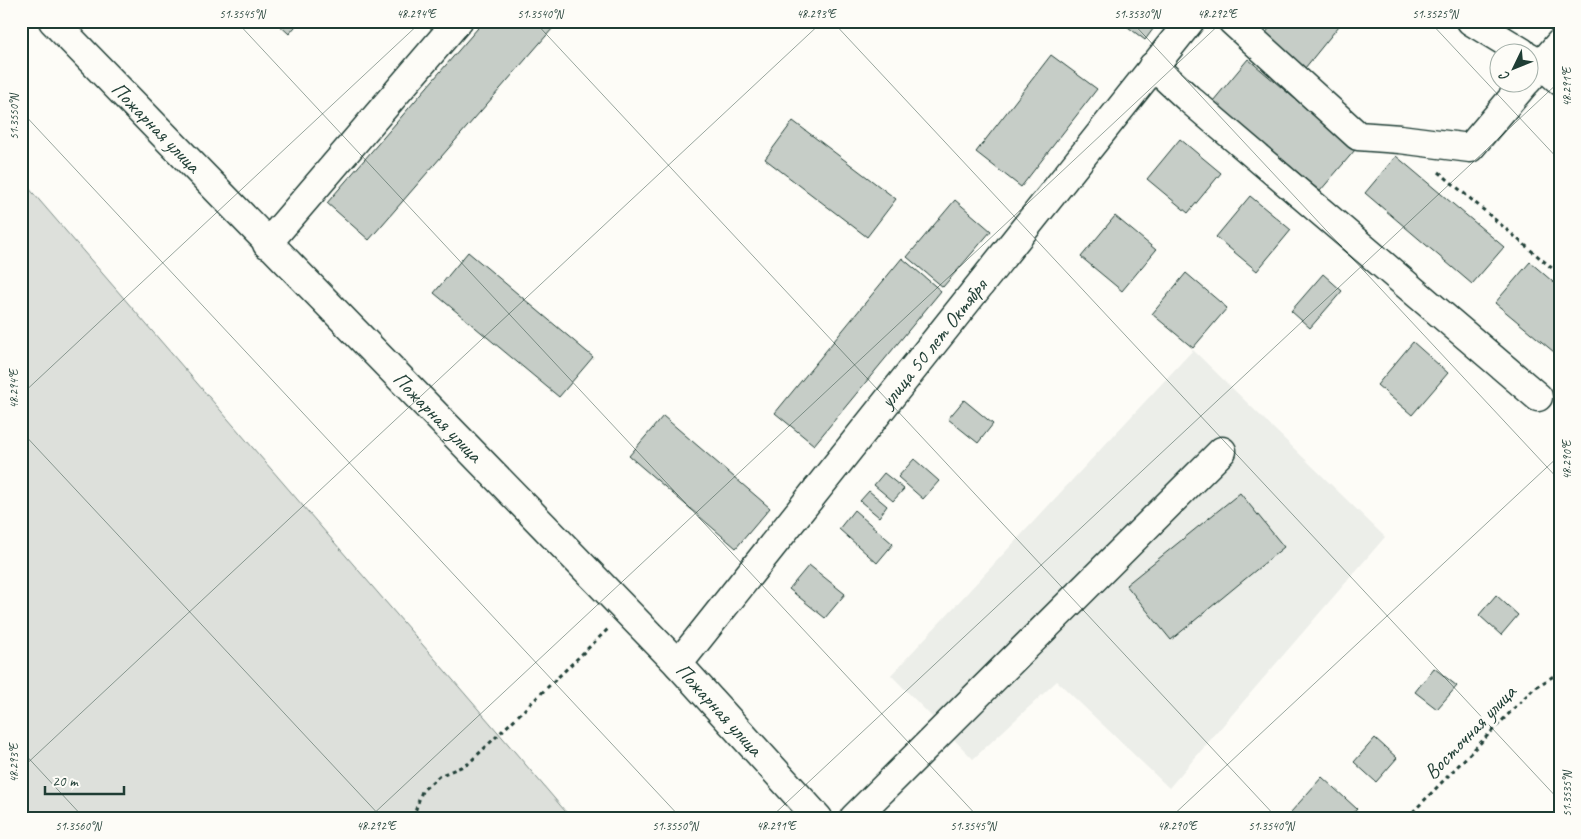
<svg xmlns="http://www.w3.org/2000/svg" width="1581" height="839" font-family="Caveat,sans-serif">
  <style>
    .built { fill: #eceee9 }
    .green { fill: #dde0db; stroke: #7e8e88 }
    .building { fill: #c6cdc7; stroke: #1f3d34 }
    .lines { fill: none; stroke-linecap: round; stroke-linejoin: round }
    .minor-casing { stroke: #1f3d34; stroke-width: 31 }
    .path { stroke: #1f3d34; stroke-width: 3; stroke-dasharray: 4 4; stroke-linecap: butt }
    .minor { stroke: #fdfcf7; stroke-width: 28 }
    .ticks { fill: none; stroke: #1f3d34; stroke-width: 1; stroke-opacity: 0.45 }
    .labels { text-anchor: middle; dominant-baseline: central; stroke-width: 5; stroke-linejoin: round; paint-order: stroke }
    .street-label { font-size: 21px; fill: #1f3d34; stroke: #fdfcf7 }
    .neatline { fill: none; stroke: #1f3d34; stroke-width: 2 }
    .ticks-label { font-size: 12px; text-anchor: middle; fill: #1f3d34 }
  </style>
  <rect width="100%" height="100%" fill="#fdfcf7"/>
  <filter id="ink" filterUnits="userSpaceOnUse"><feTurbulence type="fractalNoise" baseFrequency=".02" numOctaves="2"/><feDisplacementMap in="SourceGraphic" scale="10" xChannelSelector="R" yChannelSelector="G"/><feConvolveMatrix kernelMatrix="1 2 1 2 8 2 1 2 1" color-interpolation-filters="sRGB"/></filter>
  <g filter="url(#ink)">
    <polygon class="built" points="1193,350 1385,537 1169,788 1057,681 973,759 891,675"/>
    <polygon class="green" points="21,179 497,731 571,818 21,818"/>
    <g class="building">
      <polygon points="275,21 300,21 289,34"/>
      <polygon points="484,21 559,21 369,240 327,203"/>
      <polygon points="1120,21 1159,21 1145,40"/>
      <polygon points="1275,21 1343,21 1305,68 1265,34"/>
      <polygon points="1051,55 1097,89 1021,187 976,152"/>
      <polygon points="1248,59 1355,150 1320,191 1213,101"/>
      <polygon points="793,121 896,199 867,237 765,159"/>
      <polygon points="1180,139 1221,173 1188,213 1147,179"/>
      <polygon points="1396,156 1504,247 1472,284 1365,193"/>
      <polygon points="1250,196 1291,230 1257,271 1216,237"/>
      <polygon points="955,200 991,231 943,287 907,257"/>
      <polygon points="1115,216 1156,250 1122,291 1081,257"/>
      <polygon points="468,252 593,357 559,397 434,293"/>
      <polygon points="902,258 941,291 814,445 775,413"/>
      <polygon points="1530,262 1560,288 1560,357 1495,303"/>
      <polygon points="1186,273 1227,308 1193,348 1152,314"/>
      <polygon points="1323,274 1342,291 1310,328 1291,311"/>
      <polygon points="1413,342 1448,373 1412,415 1377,385"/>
      <polygon points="964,400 993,424 978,443 948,419"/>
      <polygon points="663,416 770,508 736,548 629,456"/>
      <polygon points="914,459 939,481 923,499 898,477"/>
      <polygon points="884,473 904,489 893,501 874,485"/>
      <polygon points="869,491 887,506 879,517 860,501"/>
      <polygon points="1240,493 1284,547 1171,640 1126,585"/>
      <polygon points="854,510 893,544 877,563 839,529"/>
      <polygon points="809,565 845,594 825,618 789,589"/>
      <polygon points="1496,595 1518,615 1501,635 1479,615"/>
      <polygon points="1434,668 1457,686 1437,709 1415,692"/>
      <polygon points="1375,738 1397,758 1376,782 1354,762"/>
      <polygon points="1322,777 1357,809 1349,818 1298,818 1291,812"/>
    </g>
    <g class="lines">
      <defs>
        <g id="minor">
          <path id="s1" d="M 53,21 L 678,664 L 818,818"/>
          <polyline points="1232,21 1358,136 1400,139 1470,148 1526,82"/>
          <polyline points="1471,21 1522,52"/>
          <polyline points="1528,57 1542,65 1560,81"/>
          <polyline points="1153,66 1189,99 1538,397"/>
          <polyline points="1528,80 1560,43"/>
          <polyline points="267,244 458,21"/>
          <path id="s2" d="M 678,664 L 1190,21"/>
          <polyline points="854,818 1222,451"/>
        </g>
      </defs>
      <use href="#minor" class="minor-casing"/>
      <g class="path">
        <polyline points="1439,172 1560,275"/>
        <polyline points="413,818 422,791 439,776 468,764 608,629"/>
        <polyline points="1407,818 1533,689 1560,672"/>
      </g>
      <use href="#minor" class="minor"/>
    </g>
  </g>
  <path class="ticks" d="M 236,21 L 979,818M 534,21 L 1277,818M 832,21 L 1560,801M 1131,21 L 1560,481M 1429,21 L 1560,161M 21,22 L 22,21M 21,111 L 681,818M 21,395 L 422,21M 21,431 L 382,818M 21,750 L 84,818M 21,769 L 823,21M 369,818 L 1223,21M 770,818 L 1560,81M 1170,818 L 1560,455"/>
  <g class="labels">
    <g class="street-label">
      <text stroke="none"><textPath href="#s1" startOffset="148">Пожарная улица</textPath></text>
      <text stroke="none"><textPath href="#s2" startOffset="410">улица 50 лет Октября</textPath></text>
      <text stroke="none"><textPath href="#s1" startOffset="552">Пожарная улица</textPath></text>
      <text stroke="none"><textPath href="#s1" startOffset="958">Пожарная улица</textPath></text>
      <text transform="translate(1470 732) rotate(-46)">Восточная улица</text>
    </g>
  </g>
  <rect width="1581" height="839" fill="none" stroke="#fdfcf7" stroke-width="55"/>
  <g transform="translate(1514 68) rotate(227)"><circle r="24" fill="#fdfcf7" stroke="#a4b0a9"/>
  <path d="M0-4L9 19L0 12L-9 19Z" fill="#1f3d34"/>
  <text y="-8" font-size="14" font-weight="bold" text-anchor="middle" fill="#1f3d34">С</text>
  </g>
  <path d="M45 786v8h79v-8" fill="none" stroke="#1f3d34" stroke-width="2.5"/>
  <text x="52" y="786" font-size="15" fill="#1f3d34" stroke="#fdfcf7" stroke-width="4" paint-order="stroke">20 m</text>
  <rect x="28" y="28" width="1526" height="784" class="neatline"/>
  <g class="ticks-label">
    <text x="242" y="18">51.3545°N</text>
    <text x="416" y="18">48.294°E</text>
    <text x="540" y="18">51.3540°N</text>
    <text x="816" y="18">48.293°E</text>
    <text x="1137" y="18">51.3530°N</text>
    <text x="1217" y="18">48.292°E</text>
    <text x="1435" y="18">51.3525°N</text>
    <text transform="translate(1567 87) rotate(-90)" y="4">48.291°E</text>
    <text transform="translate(14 117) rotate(-90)" y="4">51.3550°N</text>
    <text transform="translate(14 389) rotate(-90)" y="4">48.294°E</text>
    <text transform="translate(1567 460) rotate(-90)" y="4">48.290°E</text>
    <text transform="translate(14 763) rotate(-90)" y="4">48.293°E</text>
    <text transform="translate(1567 794) rotate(-90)" y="4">51.3535°N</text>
    <text x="78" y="830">51.3560°N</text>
    <text x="376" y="830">48.292°E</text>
    <text x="675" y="830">51.3550°N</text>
    <text x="776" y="830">48.291°E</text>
    <text x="973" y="830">51.3545°N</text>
    <text x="1177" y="830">48.290°E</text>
    <text x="1271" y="830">51.3540°N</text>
  </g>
</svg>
